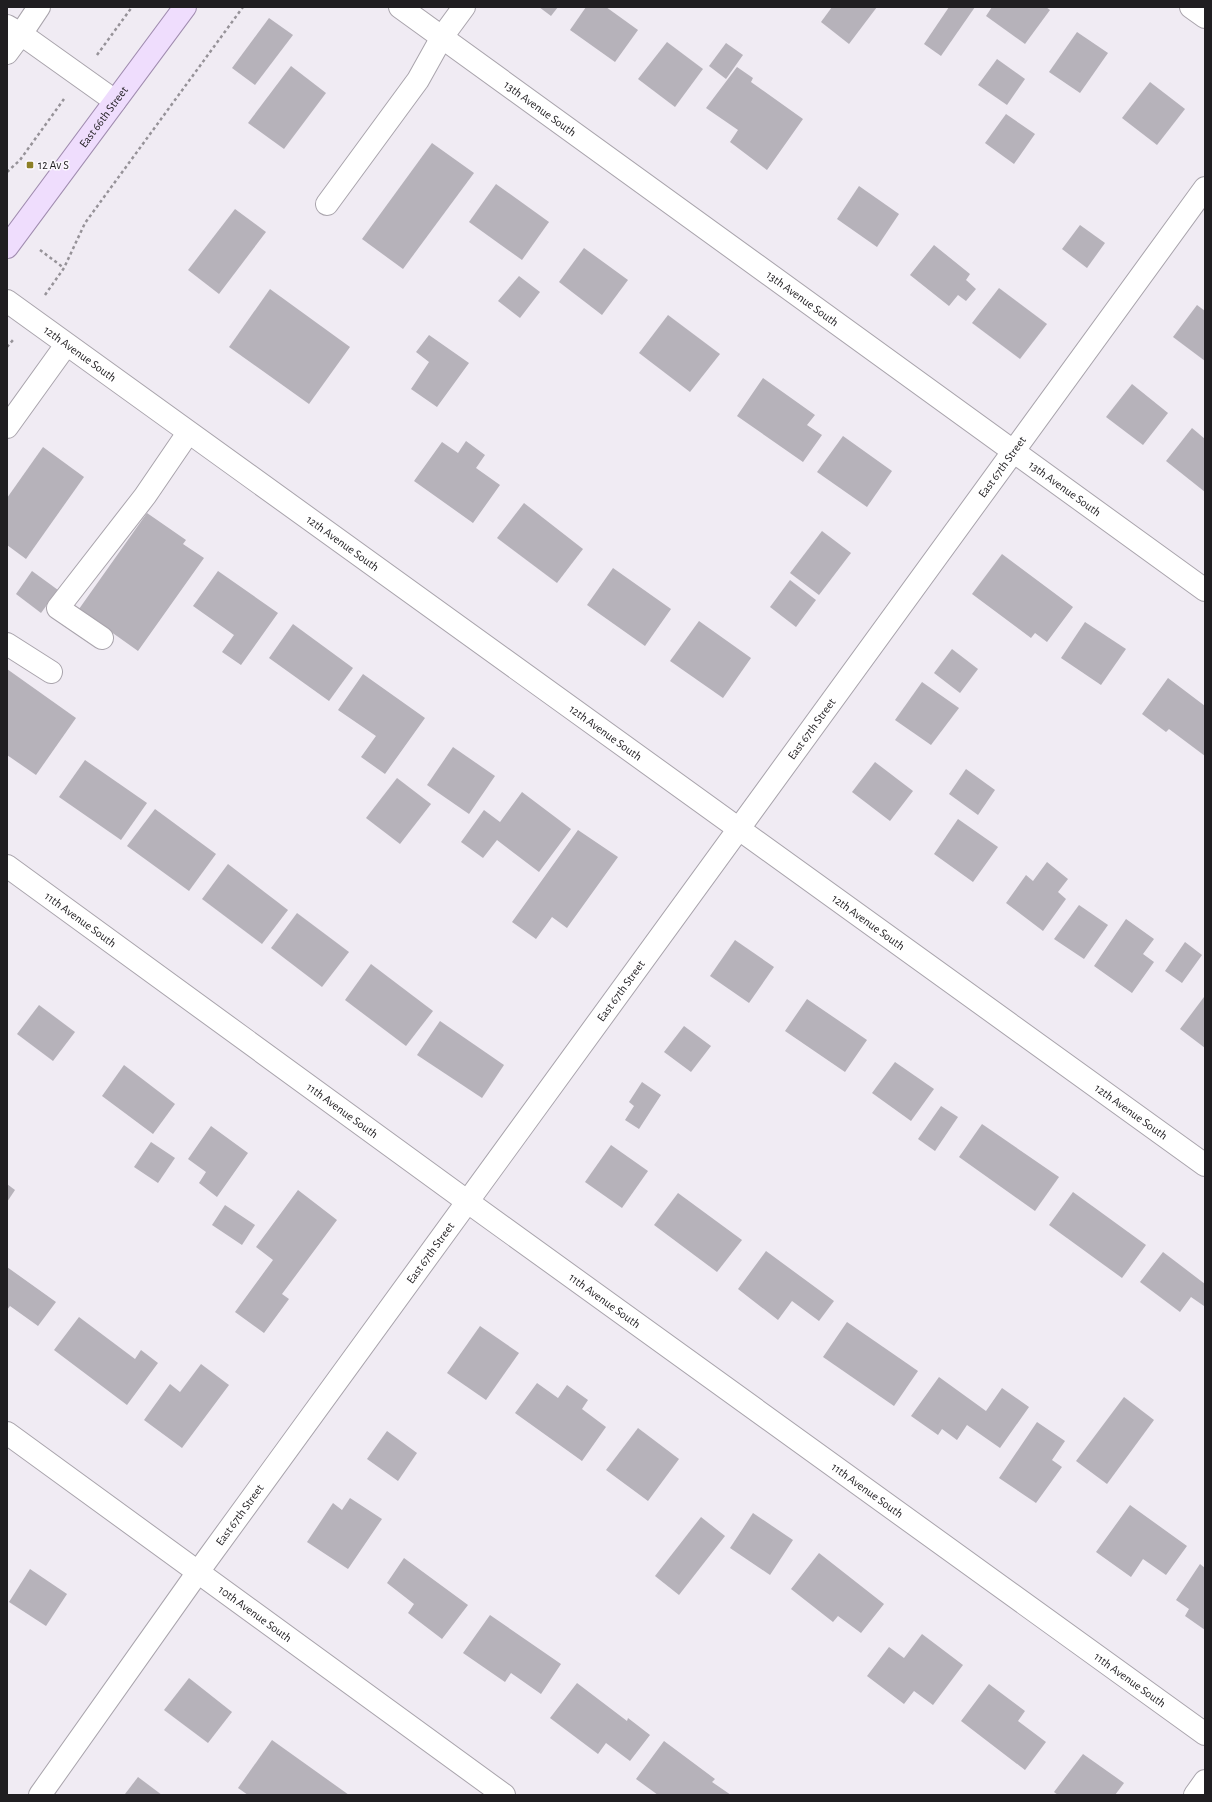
<svg xmlns="http://www.w3.org/2000/svg" width="1212" height="1802" font-family="'Alegreya Sans',sans-serif">
  <style>
    .building { fill: #b6b2ba }
    .lines { fill: none; stroke-linecap: round; stroke-linejoin: round }
    .minor-casing { stroke: #a9a4ac; stroke-width: 24 }
    .major-casing { stroke: #a08caf; stroke-width: 24 }
    .path { stroke: #969298; stroke-width: 2.5; stroke-dasharray: 3 3; stroke-linecap: butt }
    .minor { stroke: #fff; stroke-width: 22 }
    .major { stroke: #efddfd; stroke-width: 22 }
    .poi-dot { fill: #8d7f26; stroke: #fcf9fe; stroke-width: 1.5 }
    .labels { text-anchor: middle; dominant-baseline: central; stroke-width: 3; stroke-linejoin: round; paint-order: stroke }
    .street-label { font-size: 12px; fill: #201e21; stroke: #fcf9fe }
    .poi-label { font-size: 12px; fill: #201e21; stroke: #fcf9fe; text-anchor: start }
  </style>
  <rect width="100%" height="100%" fill="#f0ebf3"/>
  <g class="building">
    <polygon points="539,7 558,7 551,16"/>
    <polygon points="586,7 606,7 638,30 615,62 570,30"/>
    <polygon points="832,7 877,7 849,44 821,22"/>
    <polygon points="949,7 975,7 941,56 924,44"/>
    <polygon points="992,7 1046,7 1050,10 1025,44 986,16"/>
    <polygon points="269,18 293,35 255,85 232,68"/>
    <polygon points="1077,32 1108,53 1080,93 1049,72"/>
    <polygon points="667,42 703,69 675,107 638,79"/>
    <polygon points="726,43 743,55 726,79 709,66"/>
    <polygon points="997,59 1025,79 1007,105 978,85"/>
    <polygon points="291,66 326,93 284,149 248,123"/>
    <polygon points="737,67 753,78 751,82 803,119 767,170 730,142 738,130 706,108"/>
    <polygon points="1150,82 1185,109 1157,145 1122,118"/>
    <polygon points="1006,114 1035,134 1014,164 985,143"/>
    <polygon points="432,143 474,173 403,269 362,239"/>
    <polygon points="496,184 549,222 522,260 469,222"/>
    <polygon points="859,186 899,214 877,247 837,219"/>
    <polygon points="235,209 266,232 219,294 188,270"/>
    <polygon points="1080,225 1105,243 1087,268 1062,249"/>
    <polygon points="934,245 970,274 966,280 976,289 966,301 958,295 949,306 910,275"/>
    <polygon points="584,248 628,280 602,315 559,282"/>
    <polygon points="519,276 540,292 520,318 498,301"/>
    <polygon points="999,288 1047,324 1020,359 972,323"/>
    <polygon points="270,289 350,347 309,404 229,347"/>
    <polygon points="1197,305 1205,311 1205,361 1173,337"/>
    <polygon points="668,315 720,354 690,392 639,353"/>
    <polygon points="429,335 469,363 437,407 411,389 429,362 416,352"/>
    <polygon points="763,378 815,415 807,425 822,435 803,462 737,416"/>
    <polygon points="1132,384 1168,413 1143,445 1106,417"/>
    <polygon points="1192,428 1205,439 1205,492 1166,461"/>
    <polygon points="843,436 892,471 867,507 817,472"/>
    <polygon points="466,441 485,455 476,468 500,485 473,523 414,481 442,442 458,453"/>
    <polygon points="43,447 84,477 26,559 7,545 7,498"/>
    <polygon points="524,503 583,549 557,583 497,538"/>
    <polygon points="147,513 186,540 183,544 204,558 138,651 79,609"/>
    <polygon points="822,531 851,553 819,595 790,573"/>
    <polygon points="1002,554 1073,607 1047,642 1035,633 1031,638 972,594"/>
    <polygon points="613,568 671,609 645,646 587,605"/>
    <polygon points="32,571 58,590 41,613 16,594"/>
    <polygon points="218,571 278,613 241,665 222,652 234,635 193,606"/>
    <polygon points="790,580 816,600 796,627 770,607"/>
    <polygon points="699,621 751,658 723,698 670,661"/>
    <polygon points="1085,622 1126,649 1101,685 1061,658"/>
    <polygon points="293,624 353,668 329,701 269,658"/>
    <polygon points="952,649 978,669 960,693 934,673"/>
    <polygon points="7,669 76,718 36,775 7,755"/>
    <polygon points="363,674 425,718 385,774 361,757 376,736 338,710"/>
    <polygon points="1168,678 1205,706 1205,756 1169,729 1166,732 1142,714"/>
    <polygon points="922,682 959,708 931,745 895,720"/>
    <polygon points="453,747 495,776 469,814 427,785"/>
    <polygon points="85,760 147,803 121,840 59,797"/>
    <polygon points="875,762 913,791 890,821 852,792"/>
    <polygon points="966,769 995,790 978,815 949,794"/>
    <polygon points="397,778 431,804 400,844 366,818"/>
    <polygon points="522,792 571,829 539,872 497,840 483,858 461,842 484,810 500,822"/>
    <polygon points="155,809 216,854 189,891 127,846"/>
    <polygon points="958,819 998,847 973,882 934,854"/>
    <polygon points="578,830 618,857 567,928 552,917 536,939 512,922"/>
    <polygon points="1047,862 1068,879 1058,892 1066,899 1043,931 1006,903 1026,875 1033,881"/>
    <polygon points="228,864 288,910 262,944 202,899"/>
    <polygon points="1079,905 1108,925 1084,959 1054,939"/>
    <polygon points="297,913 349,952 322,987 271,948"/>
    <polygon points="1126,919 1154,939 1143,954 1154,962 1132,993 1094,966"/>
    <polygon points="735,940 774,967 749,1003 710,976"/>
    <polygon points="1185,942 1202,955 1182,983 1165,971"/>
    <polygon points="371,964 433,1011 406,1046 345,1000"/>
    <polygon points="1204,997 1205,998 1205,1048 1180,1029"/>
    <polygon points="807,999 867,1040 845,1072 785,1031"/>
    <polygon points="39,1005 75,1032 53,1061 17,1034"/>
    <polygon points="440,1021 504,1065 482,1098 417,1055"/>
    <polygon points="684,1026 711,1046 691,1072 664,1052"/>
    <polygon points="895,1062 934,1089 911,1121 872,1093"/>
    <polygon points="124,1065 175,1104 153,1134 102,1096"/>
    <polygon points="642,1082 661,1095 639,1129 625,1120 634,1106 629,1102"/>
    <polygon points="941,1106 958,1117 935,1151 918,1139"/>
    <polygon points="982,1124 1059,1177 1035,1211 959,1157"/>
    <polygon points="211,1126 248,1153 217,1197 199,1183 206,1172 188,1159"/>
    <polygon points="151,1142 175,1158 158,1183 134,1167"/>
    <polygon points="611,1145 648,1171 622,1208 585,1182"/>
    <polygon points="7,1184 15,1190 7,1202"/>
    <polygon points="298,1190 337,1220 282,1294 289,1299 264,1333 235,1312 273,1260 256,1247"/>
    <polygon points="1073,1192 1146,1245 1122,1278 1049,1225"/>
    <polygon points="678,1193 742,1240 717,1272 654,1225"/>
    <polygon points="225,1205 255,1225 242,1245 212,1225"/>
    <polygon points="766,1251 834,1301 819,1321 792,1301 778,1320 738,1289"/>
    <polygon points="1163,1252 1205,1284 1204,1306 1191,1297 1180,1312 1140,1282"/>
    <polygon points="7,1267 56,1302 38,1326 10,1306 7,1310"/>
    <polygon points="79,1317 135,1359 141,1350 158,1363 127,1405 54,1350"/>
    <polygon points="847,1322 918,1371 894,1406 823,1357"/>
    <polygon points="480,1326 519,1353 486,1400 447,1373"/>
    <polygon points="201,1364 229,1385 182,1448 144,1420 170,1384 180,1392"/>
    <polygon points="939,1377 986,1411 1002,1388 1029,1407 1000,1448 967,1425 957,1440 942,1429 938,1435 911,1416"/>
    <polygon points="537,1383 558,1398 567,1385 588,1400 582,1409 606,1427 582,1461 515,1413"/>
    <polygon points="1124,1397 1154,1420 1107,1484 1076,1461"/>
    <polygon points="1037,1422 1065,1441 1052,1460 1062,1467 1036,1503 999,1478"/>
    <polygon points="638,1428 679,1459 648,1501 606,1470"/>
    <polygon points="387,1431 417,1453 398,1481 367,1459"/>
    <polygon points="350,1498 382,1519 348,1569 307,1542 333,1503 342,1510"/>
    <polygon points="1130,1505 1187,1546 1166,1575 1143,1559 1131,1577 1096,1552"/>
    <polygon points="753,1513 793,1540 770,1575 730,1548"/>
    <polygon points="701,1517 725,1536 679,1595 655,1576"/>
    <polygon points="819,1553 884,1604 861,1633 838,1616 833,1622 791,1589"/>
    <polygon points="404,1558 468,1605 442,1639 408,1613 414,1604 387,1583"/>
    <polygon points="1200,1564 1205,1568 1205,1630 1185,1616 1189,1609 1176,1600"/>
    <polygon points="30,1569 67,1594 46,1626 9,1602"/>
    <polygon points="490,1615 561,1664 541,1694 511,1673 505,1682 463,1653"/>
    <polygon points="922,1634 963,1665 933,1705 914,1691 904,1704 867,1676 889,1647 904,1658"/>
    <polygon points="189,1678 232,1712 208,1743 164,1710"/>
    <polygon points="577,1683 627,1721 628,1718 650,1735 630,1761 606,1743 598,1754 550,1718"/>
    <polygon points="989,1684 1025,1711 1018,1721 1046,1742 1025,1770 961,1721"/>
    <polygon points="272,1740 349,1795 248,1795 238,1788"/>
    <polygon points="664,1741 715,1779 712,1782 731,1795 658,1795 636,1779"/>
    <polygon points="1083,1754 1124,1783 1115,1795 1058,1795 1054,1792"/>
    <polygon points="138,1777 162,1795 125,1794"/>
  </g>
  <g class="lines">
    <defs>
      <g id="minor">
        <path id="s1" d="M 400,7 L 1205,590"/>
        <polyline points="1191,7 1205,17"/>
        <polyline points="7,26 21,34 39,7"/>
        <polyline points="7,53 21,34 115,101"/>
        <polyline points="327,204 418,80 442,37 464,7"/>
        <path id="s2" d="M 7,301 L 1205,1165"/>
        <polyline points="7,427 66,345"/>
        <polyline points="102,638 58,608 145,496 188,433"/>
        <polyline points="7,644 51,672"/>
        <path id="s3" d="M 7,866 L 468,1202 L 1205,1734"/>
        <path id="s4" d="M 7,1433 L 504,1795"/>
        <path id="s5" d="M 40,1795 L 198,1572 L 1205,188"/>
        <polyline points="1195,1795 1205,1781"/>
      </g>
      <g id="major">
        <path id="s6" d="M 7,247 L 185,7"/>
      </g>
    </defs>
    <use href="#minor" class="minor-casing"/>
    <use href="#major" class="major-casing"/>
    <g class="path">
      <polyline points="97,55 132,7"/>
      <polyline points="7,172 20,160 64,99"/>
      <polyline points="40,250 64,268"/>
      <polyline points="45,295 64,268 85,223 243,7"/>
      <polyline points="7,347 13,340"/>
    </g>
    <use href="#minor" class="minor"/>
    <use href="#major" class="major"/>
  </g>
  <rect class="poi-dot" x="26" y="161" width="8" height="8" rx="2"/>
  <g class="labels">
    <g class="street-label">
      <text stroke="none"><textPath href="#s1" startOffset="173">13th Avenue South</textPath></text>
      <text stroke="none"><textPath href="#s6" startOffset="162">East 66th Street</textPath></text>
      <text stroke="none"><textPath href="#s1" startOffset="497">13th Avenue South</textPath></text>
      <text stroke="none"><textPath href="#s2" startOffset="90">12th Avenue South</textPath></text>
      <text stroke="none"><textPath href="#s5" startOffset="1640">East 67th Street</textPath></text>
      <text stroke="none"><textPath href="#s1" startOffset="821">13th Avenue South</textPath></text>
      <text stroke="none"><textPath href="#s2" startOffset="414">12th Avenue South</textPath></text>
      <text stroke="none"><textPath href="#s5" startOffset="1316">East 67th Street</textPath></text>
      <text stroke="none"><textPath href="#s2" startOffset="738">12th Avenue South</textPath></text>
      <text stroke="none"><textPath href="#s3" startOffset="91">11th Avenue South</textPath></text>
      <text stroke="none"><textPath href="#s2" startOffset="1062">12th Avenue South</textPath></text>
      <text stroke="none"><textPath href="#s5" startOffset="992">East 67th Street</textPath></text>
      <text stroke="none"><textPath href="#s3" startOffset="415">11th Avenue South</textPath></text>
      <text stroke="none"><textPath href="#s2" startOffset="1386">12th Avenue South</textPath></text>
      <text stroke="none"><textPath href="#s5" startOffset="668">East 67th Street</textPath></text>
      <text stroke="none"><textPath href="#s3" startOffset="739">11th Avenue South</textPath></text>
      <text stroke="none"><textPath href="#s3" startOffset="1063">11th Avenue South</textPath></text>
      <text stroke="none"><textPath href="#s5" startOffset="344">East 67th Street</textPath></text>
      <text stroke="none"><textPath href="#s4" startOffset="307">10th Avenue South</textPath></text>
      <text stroke="none"><textPath href="#s3" startOffset="1387">11th Avenue South</textPath></text>
    </g>
    <g class="poi-label">
      <text x="38" y="165">12 Av S</text>
    </g>
  </g>
  <rect width="1212" height="1802" fill="none" stroke="#201e21" stroke-width="16"/>
</svg>
